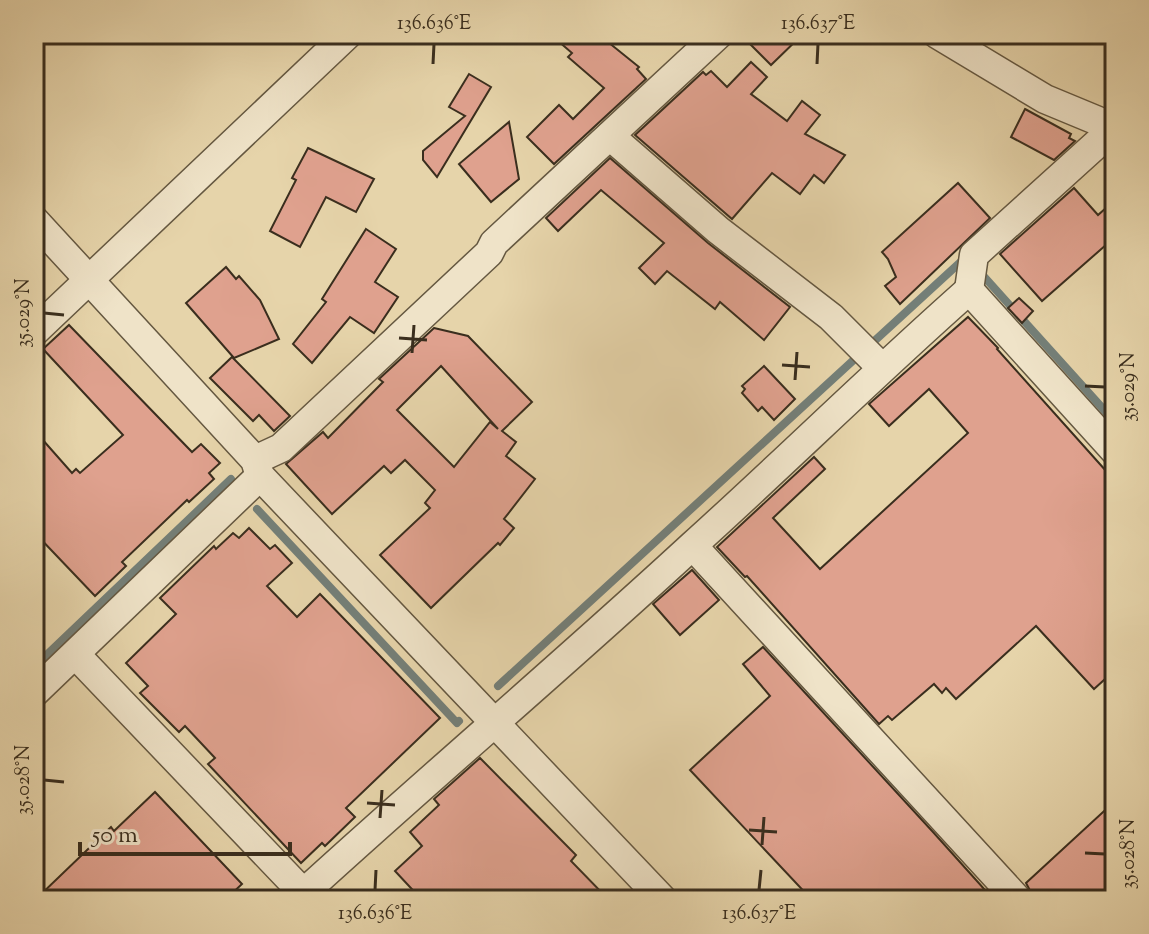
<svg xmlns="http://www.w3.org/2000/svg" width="1149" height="934" font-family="'Sorts Mill Goudy',serif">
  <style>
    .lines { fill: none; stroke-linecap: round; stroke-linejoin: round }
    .stream { stroke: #747f78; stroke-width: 8 }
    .building { fill: #dfa18e; stroke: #3a2e1e; stroke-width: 2; fill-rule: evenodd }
    .street-casing { stroke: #655841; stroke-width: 31 }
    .street { stroke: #efe3c8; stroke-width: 28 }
    .ticks { fill: none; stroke: #3a2e1e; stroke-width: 3 }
    .neatline { fill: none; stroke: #3a2e1e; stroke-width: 3 }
    .ticks-label { font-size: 20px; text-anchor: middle; fill: #3a2e1e }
  </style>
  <rect width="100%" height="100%" fill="#e6d4aa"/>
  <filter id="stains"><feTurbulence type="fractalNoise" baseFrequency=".0025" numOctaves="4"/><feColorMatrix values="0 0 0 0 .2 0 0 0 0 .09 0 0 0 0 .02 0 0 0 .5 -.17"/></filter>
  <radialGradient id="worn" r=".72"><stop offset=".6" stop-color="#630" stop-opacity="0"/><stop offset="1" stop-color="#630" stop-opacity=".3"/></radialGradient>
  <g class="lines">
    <g class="stream">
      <polyline points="978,270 1115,422"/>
      <polyline points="257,509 457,723 459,721"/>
      <polyline points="34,667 231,479"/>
      <polyline points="498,686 966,257"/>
    </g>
  </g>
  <g class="building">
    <polygon points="550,34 598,34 639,67 637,69 646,79 554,164 527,137 559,105 573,119 604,88 568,57 572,53"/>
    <polygon points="740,34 803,34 771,65"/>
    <polygon points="751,62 767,77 751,94 787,121 802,101 820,115 805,134 845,155 824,183 814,175 800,194 772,173 732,219 635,135 703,72 706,75 711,71 727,87"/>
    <polygon points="469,74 491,87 437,177 423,160 423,151 465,116 449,107"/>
    <polygon points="1025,109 1071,134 1069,138 1075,141 1054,160 1011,137"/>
    <polygon points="509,122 519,179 491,202 459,164"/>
    <polygon points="308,148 374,179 356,212 326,197 300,247 270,231 296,180 292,178"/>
    <polygon points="610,158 708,243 790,307 764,340 720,302 715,309 667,271 655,284 639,268 664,243 601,190 558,231 546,218"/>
    <polygon points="958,183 990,218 900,304 885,286 896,277 888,259 882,252"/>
    <polygon points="1074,188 1098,215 1115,200 1115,237 1042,301 1000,254"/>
    <polygon points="366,229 396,249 375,282 398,297 374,333 350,317 312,363 293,344 326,302 322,299"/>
    <polygon points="226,267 236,279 239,276 260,300 279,339 234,358 186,303"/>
    <polygon points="1019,298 1033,311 1022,323 1008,308"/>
    <polygon points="968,317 998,348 997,349 1115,481 1115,670 1094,689 1036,626 956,699 946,688 942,693 934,684 892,720 888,716 879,724 747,576 745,577 717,547 814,457 825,469 773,518 820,569 968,433 929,389 889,426 869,404"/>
    <polygon points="69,325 192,452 201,444 220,463 209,473 214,479 189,502 187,500 122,562 126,566 95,596 34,532 34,430 72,473 76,469 80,473 123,435 43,349"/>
    <path d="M 434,328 L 468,336 L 532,402 L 502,431 L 516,442 L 506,456 L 535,479 L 504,519 L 514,528 L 500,545 L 498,543 L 431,608 L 380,555 L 430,508 L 425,503 L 435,490 L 405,460 L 391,473 L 384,466 L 332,514 L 286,464 L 323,432 L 328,438 L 383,382 L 379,379 ZM 441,366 L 498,429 L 490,422 L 454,467 L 397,410 Z"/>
    <polygon points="232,357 290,416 274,431 259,415 253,421 210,378"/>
    <polygon points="764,366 795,399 774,420 762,407 758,411 742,393 745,389 742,386"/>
    <polygon points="249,528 270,549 275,545 292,563 267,586 297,617 320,594 440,718 346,808 355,817 325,846 322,843 301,863 208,764 215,758 185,726 179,732 140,693 148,686 126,663 176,614 160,598 214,546 216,549 233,533 239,538"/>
    <polygon points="692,570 719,600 680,635 653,604"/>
    <polygon points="763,647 933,832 994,900 812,900 690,770 770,696 743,664"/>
    <polygon points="480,758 576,855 571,861 609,900 422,900 395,871 422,846 410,832 439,805 434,799"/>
    <polygon points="155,792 242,884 225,900 35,900 111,827 114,831"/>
    <polygon points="1115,801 1115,900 1035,900 1026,883"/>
  </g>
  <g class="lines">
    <defs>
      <g id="street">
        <polyline points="937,34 1045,99 1115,128"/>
        <polyline points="610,136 718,230 831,317 881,367"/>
        <polyline points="34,220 255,460 260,476 663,900"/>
        <polyline points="969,290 974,255 1100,141 1109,125"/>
        <polyline points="34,332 348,34"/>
        <polyline points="255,460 281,448 489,253 494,243 719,34"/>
        <polyline points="693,546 1018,900"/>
        <polyline points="76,655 310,900"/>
        <polyline points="34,693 260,476"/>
        <path d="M 296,900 C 427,780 563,665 693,545 C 786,461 875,373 969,290 L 1115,451"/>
      </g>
    </defs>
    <use href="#street" class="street-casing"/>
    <use href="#street" class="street"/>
  </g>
  <path class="ticks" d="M 433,64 L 434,44M 817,64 L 818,44M 44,313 L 64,315M 399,338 L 427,340M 412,353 L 414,325M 782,365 L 810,367M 795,380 L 797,352M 1085,386 L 1105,387M 44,780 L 64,782M 367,803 L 395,805M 380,818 L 382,790M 749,830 L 777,832M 762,845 L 764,817M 1085,853 L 1105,854M 375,890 L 376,870M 759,890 L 761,870"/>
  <rect width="1149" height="934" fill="none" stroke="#e6d4aa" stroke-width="88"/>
  <path d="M80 842v12h210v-12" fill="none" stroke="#3a2e1e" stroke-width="4"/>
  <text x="92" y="842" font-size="24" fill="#3a2e1e" stroke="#efe3c8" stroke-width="6" paint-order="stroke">50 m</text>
  <rect x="44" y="44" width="1061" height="846" class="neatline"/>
  <g class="ticks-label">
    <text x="434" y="29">136.636°E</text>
    <text x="818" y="29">136.637°E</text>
    <text transform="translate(22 313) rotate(-90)" y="7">35.029°N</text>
    <text transform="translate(1127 387) rotate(-90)" y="7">35.029°N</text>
    <text transform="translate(22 780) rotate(-90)" y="7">35.028°N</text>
    <text transform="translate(1127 854) rotate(-90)" y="7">35.028°N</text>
    <text x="375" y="919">136.636°E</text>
    <text x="759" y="919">136.637°E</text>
  </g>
  <rect width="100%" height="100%" filter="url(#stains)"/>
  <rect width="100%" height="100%" fill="url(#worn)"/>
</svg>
